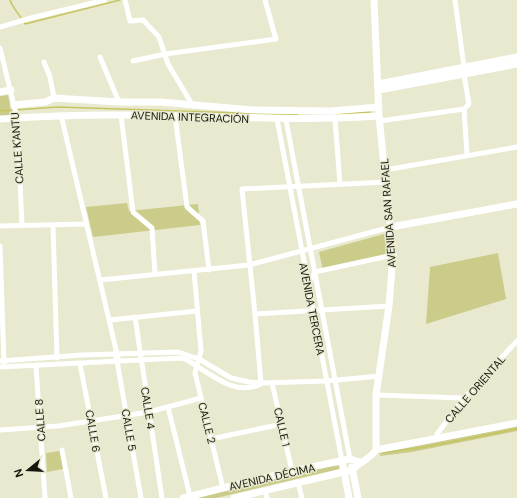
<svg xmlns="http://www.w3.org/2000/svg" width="517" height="498" font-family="'DM Sans',sans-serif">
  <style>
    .green { fill: #cbcc8a }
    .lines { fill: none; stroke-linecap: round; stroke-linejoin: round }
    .stream { stroke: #c5c560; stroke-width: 1.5 }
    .street { stroke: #fff; stroke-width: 5 }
    .secondary { stroke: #fff; stroke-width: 7 }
    .labels { text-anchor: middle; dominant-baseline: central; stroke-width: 3; stroke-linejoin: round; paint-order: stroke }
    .street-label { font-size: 11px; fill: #16160d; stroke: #e8e9cf }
  </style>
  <rect width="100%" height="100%" fill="#e8e9cf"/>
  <g class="green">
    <polygon points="8,95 12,116 0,117 0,96"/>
    <polygon points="127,203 129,211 198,204 200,225 93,237 86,207"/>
    <polygon points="384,234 387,251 386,257 323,271 319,252"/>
    <polygon points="498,253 506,299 426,324 430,267"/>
    <polygon points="517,426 517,431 412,452 380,456 381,453"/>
    <polygon points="60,451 63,469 47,472 46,453"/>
    <polygon points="334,465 340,466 339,469 216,498 197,498"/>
  </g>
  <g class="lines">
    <g class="stream">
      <path d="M 10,0 C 14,11 20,14 25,24 L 120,0"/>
      <polyline points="0,111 58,107 298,115"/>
      <polyline points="336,114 370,112"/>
      <polyline points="379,453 425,447 517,429"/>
    </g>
    <g class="street">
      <polyline points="125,0 130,21 143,20 159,37 168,64 193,106"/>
      <polyline points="455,0 464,67"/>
      <polyline points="0,27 31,18 105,0"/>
      <polyline points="0,48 17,118 22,225"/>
      <polyline points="100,57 119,102"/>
      <polyline points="133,61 165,54 276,39 265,0"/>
      <polyline points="44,62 50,77 54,98"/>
      <polyline points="464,75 469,104 464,109 467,155"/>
      <polyline points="61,115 117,354"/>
      <polyline points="121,115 133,212 152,228 155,274"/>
      <polyline points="175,116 187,207 203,221 209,270"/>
      <polyline points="277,119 342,461"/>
      <polyline points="335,119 340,184"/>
      <polyline points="286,120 350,459"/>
      <polyline points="380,121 464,109"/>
      <polyline points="385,170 517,147"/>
      <polyline points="386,182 242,189 255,314 389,306"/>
      <polyline points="53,225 57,358"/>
      <polyline points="0,226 86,224"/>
      <polyline points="0,246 4,363"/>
      <polyline points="194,271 201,351 195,373 223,488"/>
      <polyline points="100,280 249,265 391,227"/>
      <polyline points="308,284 315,272 393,255"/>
      <polyline points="255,314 261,383"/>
      <polyline points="135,317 162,498"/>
      <polyline points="110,320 197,311"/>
      <polyline points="0,361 81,355 178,352 199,359 231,378 249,382 261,383 326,381 380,376"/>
      <polyline points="117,361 141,498"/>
      <polyline points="80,364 106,498"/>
      <polyline points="36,366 45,498"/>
      <path d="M 0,367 L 181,358 L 187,360 C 210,373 234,397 261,384"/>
      <polyline points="272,383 292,471"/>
      <polyline points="376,395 464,398"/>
      <polyline points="168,407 190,496"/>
      <polyline points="0,430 58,426 149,412 201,398"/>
      <polyline points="211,439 282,424"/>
      <polyline points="438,439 437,434 464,398 517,341"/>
      <polyline points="62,450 71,498"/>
      <polyline points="298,482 302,498"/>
      <polyline points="265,490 267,498"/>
    </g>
    <g class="secondary">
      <polyline points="378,84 517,57"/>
      <polyline points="379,90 517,64"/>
      <polyline points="0,92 11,90"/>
      <polyline points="14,105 45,102 54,98 119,102 160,102 253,110 331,111 379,107"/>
      <path d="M 0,119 C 58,115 115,114 173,116 C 242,117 310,121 379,116"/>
      <polyline points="391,227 517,204"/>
      <polyline points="117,354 117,361"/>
      <polyline points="376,450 517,423"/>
      <polyline points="342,461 349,498"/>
      <polyline points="352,467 358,498"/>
      <polyline points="183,498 292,471 350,459 360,462"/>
      <path d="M 234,498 L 352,470 C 360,462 371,458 376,450 L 376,395 L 389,306 L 393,255 L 379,116 L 374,0"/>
    </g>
  </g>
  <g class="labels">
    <g class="street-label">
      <text transform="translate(190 117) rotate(2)">AVENIDA INTEGRACIÓN</text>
      <text transform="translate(17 148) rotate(-94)">CALLE K'ANTU</text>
      <text transform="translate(388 213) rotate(-94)">AVENIDA SAN RAFAEL</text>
      <text transform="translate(312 309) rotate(79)">AVENIDA TERCERA</text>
      <text transform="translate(475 389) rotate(-49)">CALLE ORIENTAL</text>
      <text transform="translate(148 408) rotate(81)">CALLE 4</text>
      <text transform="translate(40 420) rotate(-94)">CALLE 8</text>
      <text transform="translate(207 423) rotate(76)">CALLE 2</text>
      <text transform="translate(282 427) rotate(77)">CALLE 1</text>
      <text transform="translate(129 430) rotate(80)">CALLE 5</text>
      <text transform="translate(93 431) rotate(80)">CALLE 6</text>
      <text transform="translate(272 477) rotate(-13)">AVENIDA DÉCIMA</text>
    </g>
  </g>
  <g transform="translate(28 470) rotate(252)" stroke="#e8e9cf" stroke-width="3" paint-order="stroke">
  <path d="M0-3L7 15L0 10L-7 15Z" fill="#16160d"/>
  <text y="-6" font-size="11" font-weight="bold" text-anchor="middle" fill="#16160d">N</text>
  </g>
</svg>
